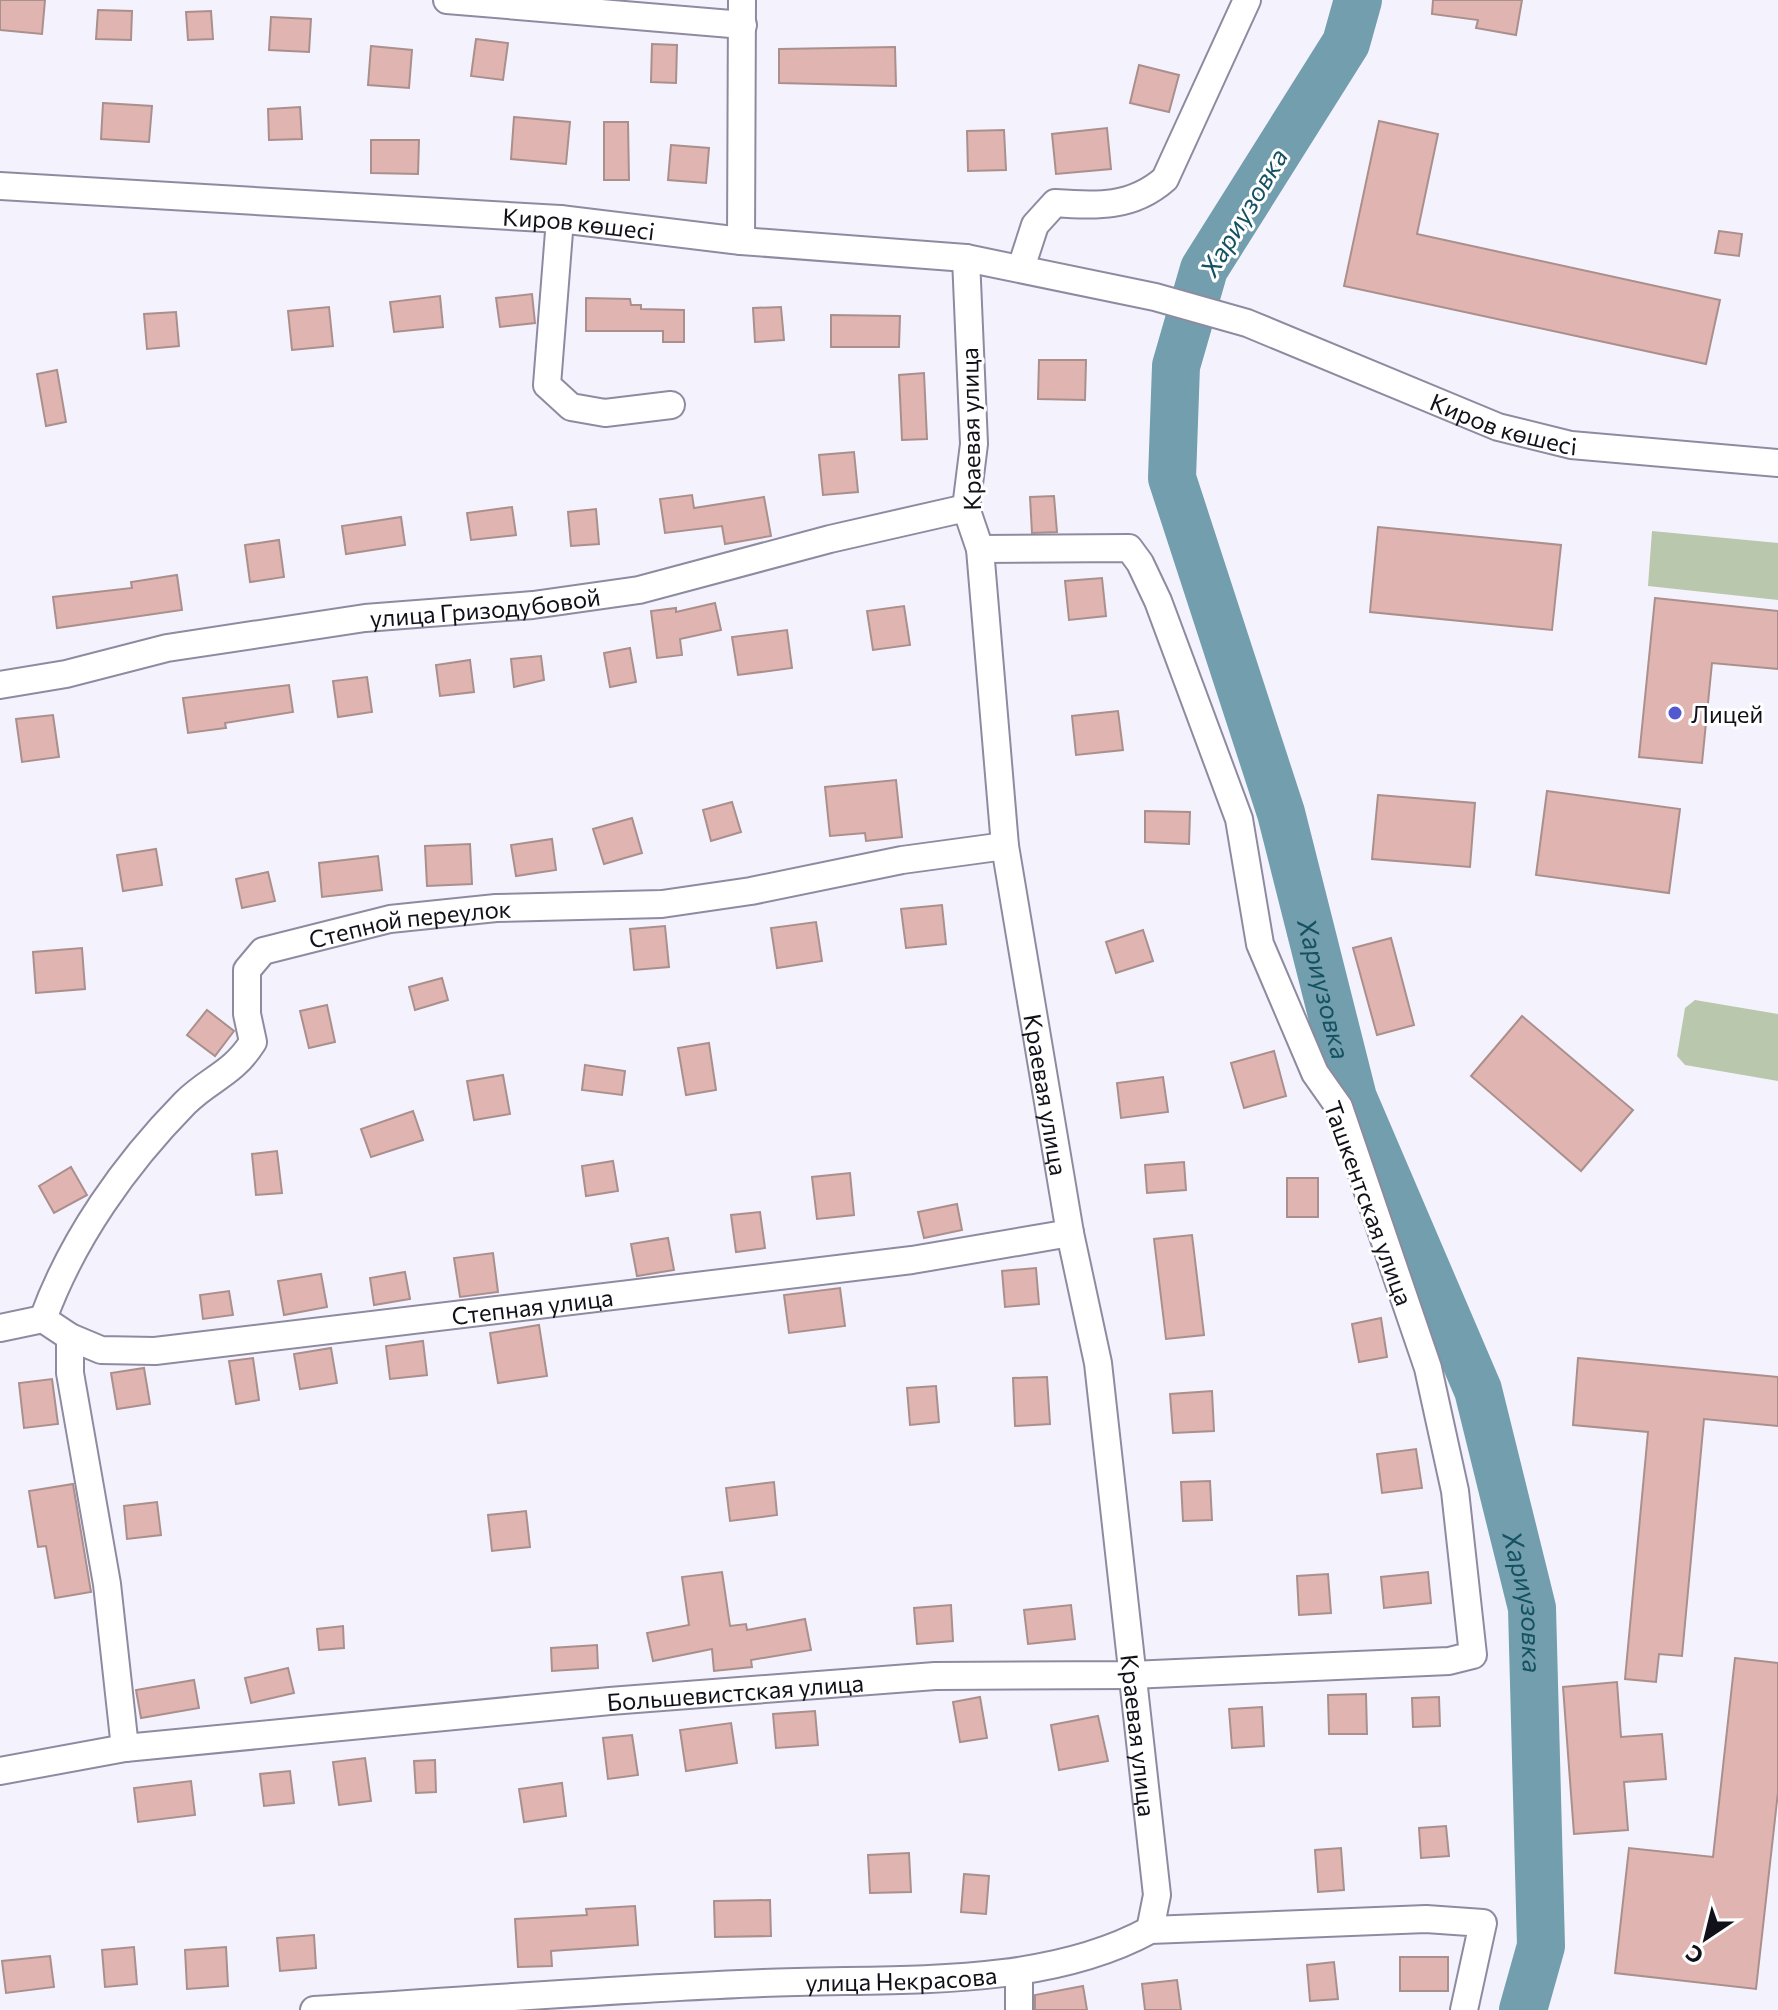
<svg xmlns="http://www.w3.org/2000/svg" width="1778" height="2010" font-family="Commissioner,sans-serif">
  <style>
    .green { fill: #b9c7ad }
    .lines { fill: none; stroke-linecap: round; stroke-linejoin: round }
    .river { stroke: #729ead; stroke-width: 48 }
    .building { fill: #e0b4b0; stroke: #aa8f8d; stroke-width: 2 }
    .street-casing { stroke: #8e8ba1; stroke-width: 30 }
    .street { stroke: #fff; stroke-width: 26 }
    .poi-dot { fill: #5258ce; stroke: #fff; stroke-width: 3 }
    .labels { text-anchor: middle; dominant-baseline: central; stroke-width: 6; stroke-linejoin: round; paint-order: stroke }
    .street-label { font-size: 24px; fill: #121119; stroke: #fff }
    .poi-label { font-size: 24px; fill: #121119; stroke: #fff; text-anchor: start }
    .water-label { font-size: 26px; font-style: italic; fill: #145162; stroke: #fff }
  </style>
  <rect width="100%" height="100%" fill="#f4f3fd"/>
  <g class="green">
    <polygon points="1652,531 1778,543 1778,600 1648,586"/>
    <polygon points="1695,1000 1778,1014 1778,1081 1685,1065 1677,1056 1685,1008"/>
  </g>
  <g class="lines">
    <path class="river" id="s1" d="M 1358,0 L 1346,43 L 1204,269 L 1176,366 L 1172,478 L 1281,813 L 1353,1098 L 1478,1390 L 1532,1608 L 1541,1946 L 1523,2010"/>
  </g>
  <g class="building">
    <polygon points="0,0 45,0 42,34 0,30"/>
    <polygon points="1433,0 1522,0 1516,35 1476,28 1478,20 1432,14"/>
    <polygon points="98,10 132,11 131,40 96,39"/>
    <polygon points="211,11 213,39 188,40 186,12"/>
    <polygon points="271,17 311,19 309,52 269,50"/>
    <polygon points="476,39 508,43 503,80 471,76"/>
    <polygon points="652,44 677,45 676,83 651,82"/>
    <polygon points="371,46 412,50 409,88 368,85"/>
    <polygon points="895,47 896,86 779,83 779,49"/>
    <polygon points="1139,65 1179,75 1169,112 1130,103"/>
    <polygon points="103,103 152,106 149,142 101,139"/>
    <polygon points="300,107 302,139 269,140 268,109"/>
    <polygon points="514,117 570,122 566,164 511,159"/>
    <polygon points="1379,121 1438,134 1417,234 1720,300 1706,364 1344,286"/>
    <polygon points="604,122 628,122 629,180 604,180"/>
    <polygon points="1107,128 1111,169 1056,174 1052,134"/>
    <polygon points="1004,130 1006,170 968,171 967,131"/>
    <polygon points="371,140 419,140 418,174 371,173"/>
    <polygon points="671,145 709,148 706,183 668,180"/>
    <polygon points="1719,231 1742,234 1739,256 1715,253"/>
    <polygon points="532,294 535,323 500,327 496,298"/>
    <polygon points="440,296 443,327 394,332 390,302"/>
    <polygon points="586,298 630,299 631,305 641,305 641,309 684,310 684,342 663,342 663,331 586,331"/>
    <polygon points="329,307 333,346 292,350 288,311"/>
    <polygon points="781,307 784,340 755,342 753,308"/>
    <polygon points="176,312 179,346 147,349 144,314"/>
    <polygon points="831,315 900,316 899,347 831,347"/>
    <polygon points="1039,360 1086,360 1085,400 1038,399"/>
    <polygon points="57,370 66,422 46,426 37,374"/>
    <polygon points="924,373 927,439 902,440 899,375"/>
    <polygon points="854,452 858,492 823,495 819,455"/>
    <polygon points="692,495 694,508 764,497 771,536 725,544 722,526 665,533 660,499"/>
    <polygon points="1054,496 1057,532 1032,533 1030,497"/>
    <polygon points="512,507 516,535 471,540 467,513"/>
    <polygon points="596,509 599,544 571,546 568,512"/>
    <polygon points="401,517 405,545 346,554 342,526"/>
    <polygon points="1378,527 1561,545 1552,630 1370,612"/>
    <polygon points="279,540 284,577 250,582 245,545"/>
    <polygon points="177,575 182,610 57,628 53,597 132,588 131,582"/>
    <polygon points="1102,578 1106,616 1069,620 1065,581"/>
    <polygon points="1655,598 1778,611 1778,669 1712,663 1702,763 1639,757"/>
    <polygon points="715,603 721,630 680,639 682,655 657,658 651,611 676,608 676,612"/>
    <polygon points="904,606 910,645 873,650 867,611"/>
    <polygon points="787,630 792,668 738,675 732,637"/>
    <polygon points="630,648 636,682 610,687 604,653"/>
    <polygon points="541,656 544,680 514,687 511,659"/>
    <polygon points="470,660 474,692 440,696 436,665"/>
    <polygon points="367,677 372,712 338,717 333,681"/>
    <polygon points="289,685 293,712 225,723 226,728 188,733 183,698"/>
    <polygon points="1118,711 1123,750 1076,755 1072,716"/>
    <polygon points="53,715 59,757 22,762 16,719"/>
    <polygon points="896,780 902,837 866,841 865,833 830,836 825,787"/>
    <polygon points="1547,791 1680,809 1669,893 1536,875"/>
    <polygon points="1378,795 1475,803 1470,867 1372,859"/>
    <polygon points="732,802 741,832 711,841 703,810"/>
    <polygon points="1145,811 1190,812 1189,844 1145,842"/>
    <polygon points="632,818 642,853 604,864 593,829"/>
    <polygon points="552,839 556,870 516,876 511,845"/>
    <polygon points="470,844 472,884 427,886 425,846"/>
    <polygon points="156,849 162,885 123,891 117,855"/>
    <polygon points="378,856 382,890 322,897 319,863"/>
    <polygon points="268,872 275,901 242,908 236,879"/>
    <polygon points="942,905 946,944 906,948 901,909"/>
    <polygon points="816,922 822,961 777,968 771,928"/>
    <polygon points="665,926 669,967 634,970 630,929"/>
    <polygon points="1143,930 1153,961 1116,973 1106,942"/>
    <polygon points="1391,938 1414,1025 1377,1035 1353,948"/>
    <polygon points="82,948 85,989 36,993 33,952"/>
    <polygon points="442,978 448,1000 415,1010 409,987"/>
    <polygon points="327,1005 335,1042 309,1048 300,1011"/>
    <polygon points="207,1010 234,1031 215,1056 187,1035"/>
    <polygon points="1522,1016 1633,1110 1581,1171 1471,1076"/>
    <polygon points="709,1043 716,1090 686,1095 678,1048"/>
    <polygon points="1274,1051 1286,1096 1244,1108 1231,1063"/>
    <polygon points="585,1065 625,1071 622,1095 582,1090"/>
    <polygon points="503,1075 510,1114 474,1120 467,1081"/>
    <polygon points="1163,1077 1168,1112 1121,1118 1117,1083"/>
    <polygon points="413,1111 423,1140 371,1157 361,1129"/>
    <polygon points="277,1151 282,1193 256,1195 252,1154"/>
    <polygon points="613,1161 618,1191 586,1196 582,1166"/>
    <polygon points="1184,1162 1186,1190 1147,1193 1145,1165"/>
    <polygon points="71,1167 87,1195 54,1213 39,1186"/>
    <polygon points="850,1173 854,1215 817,1219 812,1177"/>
    <rect x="1287" y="1178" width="31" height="39"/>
    <polygon points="957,1204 962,1230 924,1238 918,1212"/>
    <polygon points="760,1212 765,1248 736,1252 731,1215"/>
    <polygon points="1192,1235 1204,1335 1166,1339 1154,1239"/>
    <polygon points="668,1238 674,1270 637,1276 631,1244"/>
    <polygon points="493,1253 498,1292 460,1297 454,1258"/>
    <polygon points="1036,1268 1039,1304 1005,1307 1002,1271"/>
    <polygon points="405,1272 410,1299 374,1305 370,1278"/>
    <polygon points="321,1274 327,1307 284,1315 278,1281"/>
    <polygon points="840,1288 845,1326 789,1333 784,1295"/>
    <polygon points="229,1291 233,1315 203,1319 200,1295"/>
    <polygon points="1381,1318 1387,1357 1359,1362 1352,1324"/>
    <polygon points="539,1325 547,1376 498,1383 490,1333"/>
    <polygon points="423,1341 427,1375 390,1379 386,1346"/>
    <polygon points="331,1348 337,1383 300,1389 294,1354"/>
    <polygon points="253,1358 259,1400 236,1404 229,1361"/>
    <polygon points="1578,1358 1778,1377 1778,1426 1704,1419 1682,1656 1659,1654 1656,1682 1625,1679 1648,1432 1573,1425"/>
    <polygon points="144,1368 150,1404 117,1409 111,1373"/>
    <polygon points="1047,1377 1050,1424 1015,1426 1013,1378"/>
    <polygon points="52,1379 58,1424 24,1428 19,1383"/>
    <polygon points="936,1386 939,1422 910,1425 907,1388"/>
    <polygon points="1212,1391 1214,1431 1173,1433 1170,1394"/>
    <polygon points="1416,1449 1422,1488 1382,1493 1377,1454"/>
    <polygon points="1210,1481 1212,1520 1183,1521 1181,1482"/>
    <polygon points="774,1482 777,1515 730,1521 726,1488"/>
    <polygon points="73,1484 91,1592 55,1598 46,1546 38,1547 29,1491"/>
    <polygon points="157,1502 161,1535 127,1539 124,1506"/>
    <polygon points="526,1511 530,1547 492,1551 488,1515"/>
    <polygon points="722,1572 730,1626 746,1624 747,1630 805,1619 811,1650 751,1660 752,1667 714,1671 712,1649 653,1661 647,1633 689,1625 682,1577"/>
    <polygon points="1428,1572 1431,1603 1384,1608 1381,1577"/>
    <polygon points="1328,1574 1331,1613 1299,1615 1297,1576"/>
    <polygon points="951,1605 953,1641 917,1644 914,1608"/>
    <polygon points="1071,1605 1075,1639 1028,1644 1024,1610"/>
    <polygon points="343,1626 344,1648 319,1650 317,1629"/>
    <polygon points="597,1645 598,1668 552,1671 551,1648"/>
    <polygon points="1735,1658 1778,1663 1778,1792 1756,1989 1615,1973 1629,1848 1713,1857"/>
    <polygon points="288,1668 294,1693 251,1703 245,1678"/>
    <polygon points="194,1680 199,1708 141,1718 136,1690"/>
    <polygon points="1617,1682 1621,1737 1662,1734 1666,1779 1624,1782 1628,1830 1574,1834 1563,1687"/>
    <polygon points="1366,1694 1367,1734 1329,1734 1328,1695"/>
    <polygon points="980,1697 987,1738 960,1742 953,1702"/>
    <polygon points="1439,1697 1440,1726 1413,1727 1412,1698"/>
    <polygon points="1262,1707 1264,1746 1232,1748 1229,1709"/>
    <polygon points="815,1711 818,1745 776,1748 773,1714"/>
    <polygon points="1098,1716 1108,1761 1059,1770 1051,1725"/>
    <polygon points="731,1723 737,1763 686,1771 680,1730"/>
    <polygon points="632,1735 638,1775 608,1779 603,1738"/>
    <polygon points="365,1758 371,1801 339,1805 333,1762"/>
    <polygon points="435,1760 436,1792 416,1793 414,1761"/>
    <polygon points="290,1771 294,1803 264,1806 260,1774"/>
    <polygon points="191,1781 195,1815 138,1822 134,1788"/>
    <polygon points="562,1783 566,1816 524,1822 519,1789"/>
    <polygon points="1446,1826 1449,1856 1421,1858 1419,1828"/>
    <polygon points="1341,1848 1344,1890 1318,1892 1315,1850"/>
    <polygon points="909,1853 911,1892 870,1893 868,1855"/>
    <polygon points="964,1874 989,1876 986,1914 961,1912"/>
    <polygon points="770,1900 771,1936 715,1937 714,1901"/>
    <polygon points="635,1906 638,1945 551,1951 552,1966 518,1967 515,1919 587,1915 586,1909"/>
    <polygon points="314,1935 316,1968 280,1971 277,1938"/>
    <polygon points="134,1947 137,1984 105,1987 102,1950"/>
    <polygon points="226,1947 228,1986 187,1989 185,1950"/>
    <polygon points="50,1956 54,1987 6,1993 2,1961"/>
    <rect x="1400" y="1957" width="48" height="34"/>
    <polygon points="1334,1962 1338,1999 1310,2001 1307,1965"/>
    <polygon points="1177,1980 1181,2010 1145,2010 1142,1984"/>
    <polygon points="1083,1986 1087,2010 1035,2010 1035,1995"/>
  </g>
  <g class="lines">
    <defs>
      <g id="street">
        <polyline points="447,0 743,25"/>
        <path id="s2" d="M 0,186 L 560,219 L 741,241 L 966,258 L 1155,297 L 1247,323 L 1498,427 L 1571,445 L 1778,463"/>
        <polyline points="560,219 547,385 571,407 605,413 671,405"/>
        <polyline points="741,241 742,0"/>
        <path id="s3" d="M 966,258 L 974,444 L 966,508 L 980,549 L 1005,846 L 1070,1233 L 1098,1363 L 1157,1895 L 1150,1930"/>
        <path d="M 1021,268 L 1035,225 L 1055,203 C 1097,206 1132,208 1165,179 L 1247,0"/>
        <path id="s4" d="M 0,685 L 66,674 L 167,648 L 365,618 L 533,605 L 639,590 L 830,539 L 966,508"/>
        <path id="s5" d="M 43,1319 C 72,1239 125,1164 185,1103 C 210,1078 232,1075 253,1042 L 247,1014 L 247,970 L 263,951 L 390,919 L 496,908 L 662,904 L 751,891 L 902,860 L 1005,846"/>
        <path id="s6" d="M 0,1328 L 43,1319 L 70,1337 L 101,1350 L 155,1351 L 912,1260 L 1070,1233"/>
        <polyline points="70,1337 70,1373 107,1584 125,1748"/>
        <path id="s7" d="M 0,1771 L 125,1748 L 610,1701 L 935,1676 L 1131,1675 L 1449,1661 L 1473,1655 L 1455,1491 L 1428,1368 L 1339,1107 L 1315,1073 L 1260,944 L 1239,819 L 1158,601 L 1140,563 L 1129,548 L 980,549"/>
        <polyline points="1019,1973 1019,2010"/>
        <path id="s8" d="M 314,2010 C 463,2001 613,1989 763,1983 C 888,1977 1038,1991 1150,1930 L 1426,1919 L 1483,1923 L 1464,2010"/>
      </g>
    </defs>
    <use href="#street" class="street-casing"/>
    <use href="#street" class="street"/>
  </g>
  <circle class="poi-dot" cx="1675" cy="713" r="8"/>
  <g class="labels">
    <g class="street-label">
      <text stroke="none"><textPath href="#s2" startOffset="580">Киров көшесі</textPath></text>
      <text stroke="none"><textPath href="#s2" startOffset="1534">Киров көшесі</textPath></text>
      <text transform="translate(970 429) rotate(-91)">Краевая улица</text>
      <text stroke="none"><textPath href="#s4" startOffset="492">улица Гризодубовой</textPath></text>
      <text stroke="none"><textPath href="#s5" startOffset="600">Степной переулок</textPath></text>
      <text stroke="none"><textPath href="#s3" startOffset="844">Краевая улица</textPath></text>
      <text transform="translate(1369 1203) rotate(70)">Ташкентская улица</text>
      <text stroke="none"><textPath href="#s6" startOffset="544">Степная улица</textPath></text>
      <text stroke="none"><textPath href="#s7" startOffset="740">Большевистская улица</textPath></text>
      <text stroke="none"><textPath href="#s3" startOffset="1492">Краевая улица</textPath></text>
      <text stroke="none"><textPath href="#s8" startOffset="588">улица Некрасова</textPath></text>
    </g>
    <g class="poi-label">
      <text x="1691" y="713">Лицей</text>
    </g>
    <g class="water-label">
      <text transform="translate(1243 212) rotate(-59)">Хариузовка</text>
      <text stroke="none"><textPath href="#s1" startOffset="1058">Хариузовка</textPath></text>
      <text stroke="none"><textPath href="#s1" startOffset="1706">Хариузовка</textPath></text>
    </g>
  </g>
  <g transform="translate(1706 1938) rotate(215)" stroke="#ffffff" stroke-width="6" paint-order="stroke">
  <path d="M0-6L14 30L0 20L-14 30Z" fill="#121119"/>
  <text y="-12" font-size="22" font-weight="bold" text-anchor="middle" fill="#121119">С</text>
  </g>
</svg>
